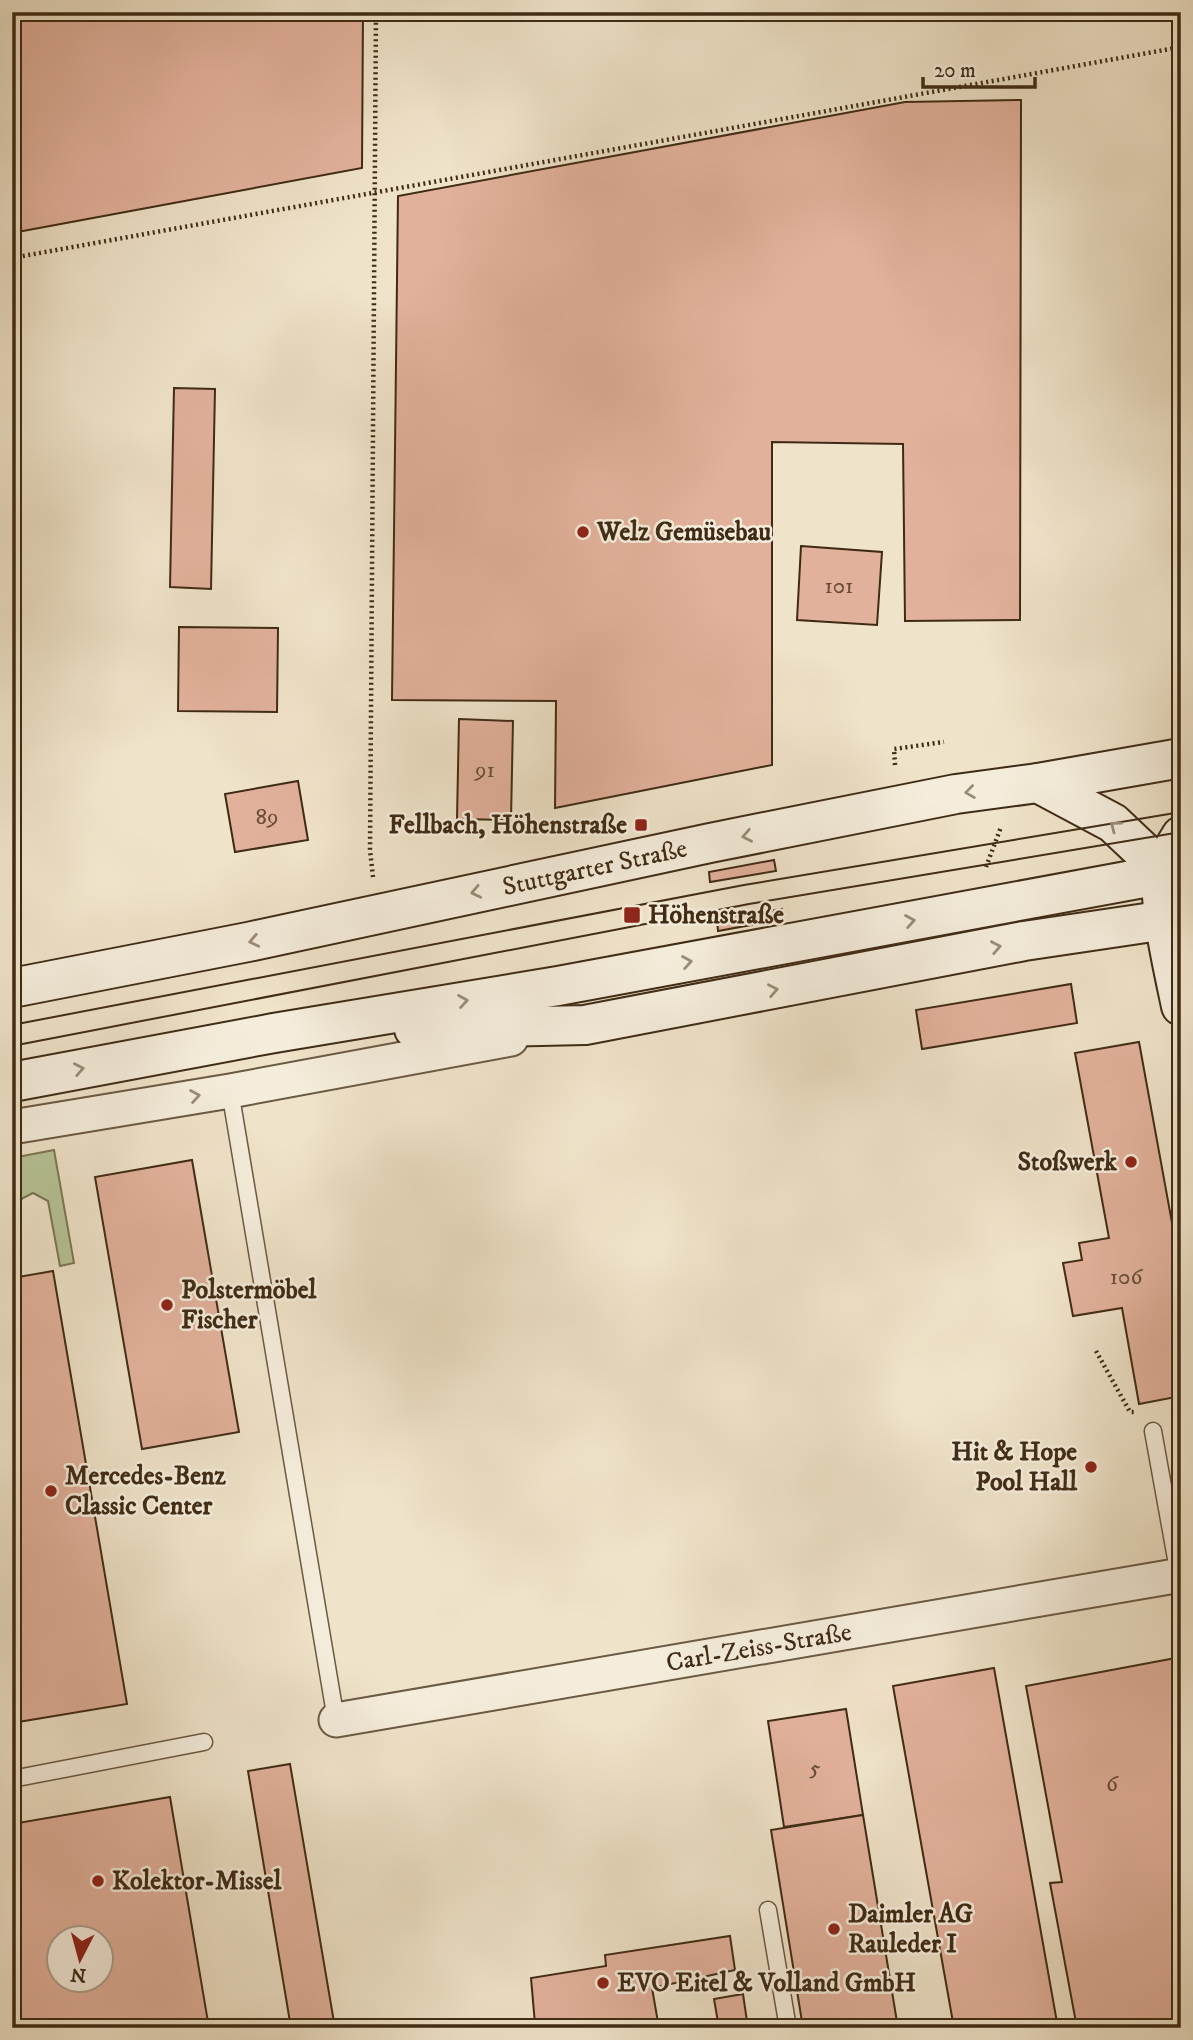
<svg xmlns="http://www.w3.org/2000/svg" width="1193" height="2040" font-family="'IM FELL DW Pica',serif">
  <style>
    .green { fill: #b7c498; stroke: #7b7856; stroke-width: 2 }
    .building { fill: #e2b19c; stroke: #3f2b15; stroke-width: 2; fill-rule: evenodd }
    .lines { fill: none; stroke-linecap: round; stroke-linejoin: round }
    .lane-casing { stroke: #6b5942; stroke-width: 19 }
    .street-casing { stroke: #6b5942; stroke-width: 37 }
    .secondary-casing { stroke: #3f2b15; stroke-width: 42 }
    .path { stroke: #3f2b15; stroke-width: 4.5; stroke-dasharray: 2 3.5; stroke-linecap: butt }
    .lane { stroke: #f5eddc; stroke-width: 16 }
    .street { stroke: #f5eddc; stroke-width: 33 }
    .secondary { stroke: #f5eddc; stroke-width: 38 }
    .tram { stroke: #3f2b15; stroke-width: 2 }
    .oneway { stroke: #9a8c78 }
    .poi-dot { fill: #8f2418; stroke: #f5eddc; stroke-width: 2.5 }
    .labels { text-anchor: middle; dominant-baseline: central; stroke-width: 5; stroke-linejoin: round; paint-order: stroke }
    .number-label { font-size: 23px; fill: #684c37 }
    .poi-label { font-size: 26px; font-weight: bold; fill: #3f2b15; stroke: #f5eddc; text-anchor: start }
    .street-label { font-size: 26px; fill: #3f2b15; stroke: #f5eddc }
  </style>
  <rect width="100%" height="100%" fill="#efe3c9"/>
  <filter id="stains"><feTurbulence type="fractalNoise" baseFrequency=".00286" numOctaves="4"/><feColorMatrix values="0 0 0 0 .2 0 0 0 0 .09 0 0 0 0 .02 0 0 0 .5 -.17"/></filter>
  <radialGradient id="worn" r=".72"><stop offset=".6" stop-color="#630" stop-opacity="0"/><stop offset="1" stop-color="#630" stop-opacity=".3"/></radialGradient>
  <polygon class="green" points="54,1150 74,1263 60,1266 48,1201 33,1193 23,1198 12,1209 12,1158"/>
  <g class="building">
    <polygon points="12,12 363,12 362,168 12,233"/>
    <polygon points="1021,100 1020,620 905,621 903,444 772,442 772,765 555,808 556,701 392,700 398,196 905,102"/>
    <polygon points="174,388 215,389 211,589 170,587"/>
    <polygon points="801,546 882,552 877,625 797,620"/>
    <polygon points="179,627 278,628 277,712 178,711"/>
    <polygon points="459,719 513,721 511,820 457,819"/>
    <polygon points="298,781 308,840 235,852 225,794"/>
    <polygon points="774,860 776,871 710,882 709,872"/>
    <polygon points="782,909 784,919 718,931 717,920"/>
    <polygon points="1071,984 1077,1023 922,1049 916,1010"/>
    <polygon points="1139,1042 1181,1272 1181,1396 1139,1404 1122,1308 1073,1316 1063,1263 1082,1260 1079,1243 1109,1238 1075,1053"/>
    <polygon points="192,1160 239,1432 142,1449 95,1177"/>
    <polygon points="53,1271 127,1704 12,1723 12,1278"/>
    <polygon points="1181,1657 1181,2028 1077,2028 1050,1883 1062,1882 1026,1686"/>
    <polygon points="994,1668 1058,2028 954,2028 893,1686"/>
    <polygon points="846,1709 863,1815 784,1827 768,1721"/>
    <polygon points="290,1764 335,2028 291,2028 248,1771"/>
    <path d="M 170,1797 L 209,2028 L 12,2028 L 12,1824 ZM 60,1938 L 102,1938 L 102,1980 L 60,1980 Z"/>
    <polygon points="863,1815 898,2028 803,2028 771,1830"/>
    <polygon points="730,1936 735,1970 652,1988 659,2028 519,2028 535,2024 531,1978 606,1966 605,1955"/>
    <polygon points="743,1994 748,2028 719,2028 714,1999"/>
  </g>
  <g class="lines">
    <defs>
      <g id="lane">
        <polyline points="230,1091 336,1720"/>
        <polyline points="1153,1431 1179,1575"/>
        <polyline points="12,1779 204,1742"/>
        <polyline points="768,1910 788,2028"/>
      </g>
      <g id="street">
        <polyline points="12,1127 230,1091 511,1039"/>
        <path id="s1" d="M 336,1720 L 1181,1575"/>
      </g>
      <g id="secondary">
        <polyline points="1038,783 1113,823 1150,858 1162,874"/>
        <path d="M 1181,836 C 1174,848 1164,861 1162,876 C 1159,909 1174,972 1181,1006"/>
        <path id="s2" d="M 12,988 L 248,942 L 710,843 L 956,794 L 1038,783 L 1181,758"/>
        <polyline points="414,1029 585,1025 1024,941 1166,920"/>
        <polyline points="12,1082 274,1033 558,986 1181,871"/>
      </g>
    </defs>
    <use href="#lane" class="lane-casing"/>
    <use href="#street" class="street-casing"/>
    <use href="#secondary" class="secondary-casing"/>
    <g class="path">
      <polyline points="12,258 1181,47"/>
      <polyline points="895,765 894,749 944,742"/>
      <polyline points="986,867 1001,827"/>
      <polyline points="373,877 370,850 376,12"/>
      <polyline points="1096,1351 1130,1412 1135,1412"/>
    </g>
    <use href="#lane" class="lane"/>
    <use href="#street" class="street"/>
    <use href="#secondary" class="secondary"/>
    <g class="tram">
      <polyline points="12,1025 744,885 1181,812"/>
      <polyline points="12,1046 749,904 1181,832"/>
    </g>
  </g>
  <defs><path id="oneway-chevron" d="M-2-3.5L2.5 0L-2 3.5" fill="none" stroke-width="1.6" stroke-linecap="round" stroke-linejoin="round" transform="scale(1.75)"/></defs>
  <g class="oneway">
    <use href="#oneway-chevron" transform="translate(970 792) rotate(172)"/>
    <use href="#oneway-chevron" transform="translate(1115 826) rotate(-143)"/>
    <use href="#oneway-chevron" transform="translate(747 836) rotate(169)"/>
    <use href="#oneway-chevron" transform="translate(476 892) rotate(168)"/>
    <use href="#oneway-chevron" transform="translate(910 921) rotate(-10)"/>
    <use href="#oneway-chevron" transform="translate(254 941) rotate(168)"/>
    <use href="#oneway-chevron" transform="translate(996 947) rotate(-11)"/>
    <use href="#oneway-chevron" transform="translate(687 962) rotate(-10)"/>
    <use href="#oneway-chevron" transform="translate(773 990) rotate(-11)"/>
    <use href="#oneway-chevron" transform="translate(463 1001) rotate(-9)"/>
    <use href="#oneway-chevron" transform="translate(79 1069) rotate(-11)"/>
    <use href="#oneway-chevron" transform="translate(195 1096) rotate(-9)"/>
  </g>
  <g class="poi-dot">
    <circle cx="583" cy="532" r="7"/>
    <rect x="634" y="818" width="14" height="14" rx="3.5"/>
    <rect x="623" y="906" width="18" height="18" rx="3.5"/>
    <circle cx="1131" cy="1162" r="7"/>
    <circle cx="167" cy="1305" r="7"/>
    <circle cx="1091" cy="1467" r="7"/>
    <circle cx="51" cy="1491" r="7"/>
    <circle cx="98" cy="1881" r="7"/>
    <circle cx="834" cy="1929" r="7"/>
    <circle cx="603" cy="1983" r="7"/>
  </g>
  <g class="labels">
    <g class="number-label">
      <text x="839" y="586">101</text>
      <text x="485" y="770">91</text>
      <text x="267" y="817">89</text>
      <text x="1126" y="1277">106</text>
      <text x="815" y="1768">5</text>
      <text x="1112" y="1784">6</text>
    </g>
    <g class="poi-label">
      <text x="597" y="532">Welz Gemüsebau</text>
      <text x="627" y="825" text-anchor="end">Fellbach, Höhenstraße</text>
      <text x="648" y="915">Höhenstraße</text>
      <text x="1117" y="1162" text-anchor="end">Stoßwerk</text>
      <text x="181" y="1290">Polstermöbel<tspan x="181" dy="30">Fischer</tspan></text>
      <text x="1077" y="1452" text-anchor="end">Hit &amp; Hope<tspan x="1077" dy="30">Pool Hall</tspan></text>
      <text x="65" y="1476">Mercedes-Benz<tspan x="65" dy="30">Classic Center</tspan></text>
      <text x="112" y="1881">Kolektor-Missel</text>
      <text x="848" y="1914">Daimler AG<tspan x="848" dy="30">Rauleder I</tspan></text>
      <text x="617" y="1983">EVO Eitel &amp; Volland GmbH</text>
    </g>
    <g class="street-label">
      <text stroke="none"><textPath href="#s2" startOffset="595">Stuttgarter Straße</textPath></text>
      <text stroke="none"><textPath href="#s1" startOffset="429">Carl-Zeiss-Straße</textPath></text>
    </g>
  </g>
  <rect width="1193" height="2040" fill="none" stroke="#efe3c9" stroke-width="42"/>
  <rect x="14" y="14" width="1165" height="2012" fill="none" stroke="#3f2b15" stroke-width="3.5"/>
  <rect x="21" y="21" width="1151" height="1998" fill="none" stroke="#3f2b15" stroke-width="2"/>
  <g transform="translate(80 1959) rotate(186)"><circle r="33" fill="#f5eddc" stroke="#ac9f8c" stroke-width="2"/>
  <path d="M0-5L12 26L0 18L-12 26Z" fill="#8f2418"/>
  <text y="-10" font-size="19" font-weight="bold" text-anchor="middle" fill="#3f2b15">N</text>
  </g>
  <path d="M923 77v10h112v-10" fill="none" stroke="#3f2b15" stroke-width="3.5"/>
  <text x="934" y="77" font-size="21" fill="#3f2b15" stroke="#f5eddc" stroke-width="5" paint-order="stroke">20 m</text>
  <rect width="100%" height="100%" filter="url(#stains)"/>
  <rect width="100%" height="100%" fill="url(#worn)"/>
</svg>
